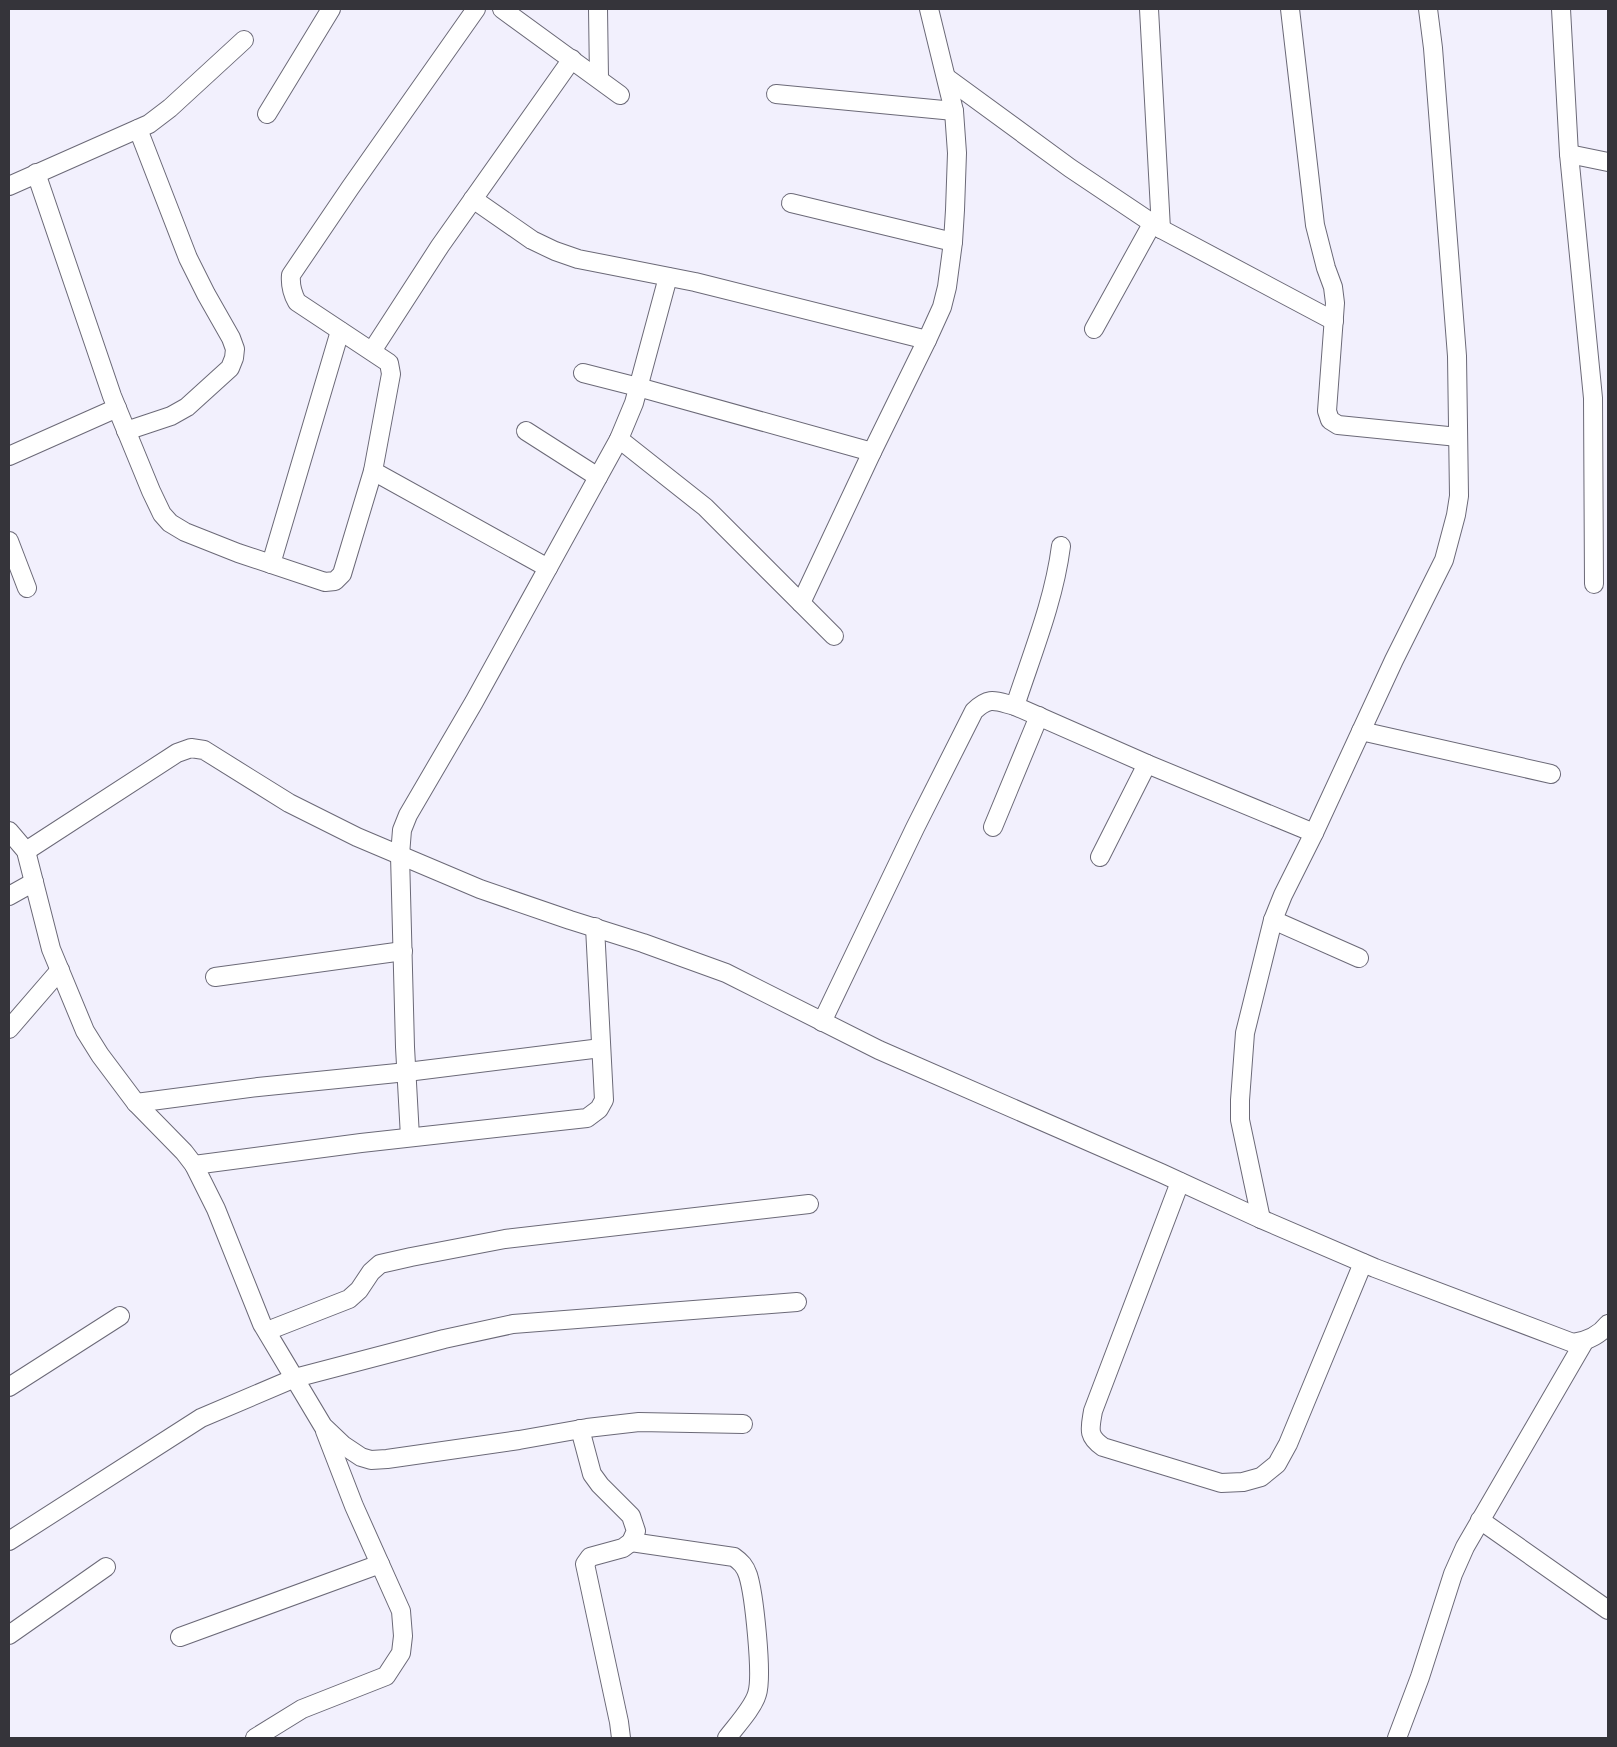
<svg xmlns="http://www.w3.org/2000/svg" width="1617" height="1747" font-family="Lato,sans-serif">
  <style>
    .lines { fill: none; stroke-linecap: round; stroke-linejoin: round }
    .minor-casing { stroke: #6b6977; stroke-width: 20 }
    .minor { stroke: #fff; stroke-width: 18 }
  </style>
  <rect width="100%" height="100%" fill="#f2f0fd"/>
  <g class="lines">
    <defs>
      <g id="minor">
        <polyline points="502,9 620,95"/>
        <polyline points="598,9 599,78"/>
        <polyline points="1149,9 1161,229"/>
        <polyline points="1290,9 1315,225 1326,268 1333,287 1335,303 1327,411 1330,420 1338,425 1458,437"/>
        <polyline points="1561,9 1569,154 1593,398 1594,584"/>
        <polyline points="947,78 1070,168 1161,229 1334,321"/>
        <polyline points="776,94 954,111"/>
        <polyline points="267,114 331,9"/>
        <polyline points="1569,154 1608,162"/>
        <path d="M 36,173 L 112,396 L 151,491 L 162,514 L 170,523 L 185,532 L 238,553 L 325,582 L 335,581 L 342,574 L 373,471 L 391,374 L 389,363 L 297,302 C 292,293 290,286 291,275 L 350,188 L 476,9"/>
        <polyline points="9,186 149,124 170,108 244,40"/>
        <polyline points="473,199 532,240 555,251 578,259 695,282 927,340"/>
        <polyline points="791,203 953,242"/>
        <polyline points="1094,329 1152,224"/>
        <polyline points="372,351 440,246 572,59"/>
        <polyline points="583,373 638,387 872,452"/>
        <polyline points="126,431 171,416 187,407 230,368 234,358 235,349 231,338 206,294 188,258 138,129"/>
        <polyline points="526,431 598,477"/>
        <polyline points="619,439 705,507 834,636"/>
        <polyline points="9,456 117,408"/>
        <polyline points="373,471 548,568"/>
        <polyline points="9,541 27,588"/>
        <polyline points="271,564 340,331"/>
        <polyline points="801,603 872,452 927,340 942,307 947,287 953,242 955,210 957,153 954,111 929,9"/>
        <path d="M 1015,706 C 1032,654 1054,601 1061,546"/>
        <polyline points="1361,731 1551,774"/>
        <polyline points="993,827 1039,716"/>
        <polyline points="9,831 26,851 51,949 85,1031 100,1055 136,1103 184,1152 194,1165 216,1209 262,1324 323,1426 343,1445 361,1457 371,1460 387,1459 519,1440 587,1428 639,1422 743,1424"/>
        <path d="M 26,851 L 177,753 L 191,748 L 204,750 L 289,803 L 357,837 L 480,889 L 570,920 L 643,943 L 726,973 L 879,1050 L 1161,1173 L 1261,1219 L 1375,1268 L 1573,1343 C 1587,1341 1599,1336 1608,1324"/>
        <polyline points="1100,857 1147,764"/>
        <polyline points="9,896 34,882"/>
        <polyline points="1273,920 1359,958"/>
        <polyline points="215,977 403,951"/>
        <path d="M 822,1022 L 915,828 L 974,711 C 990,696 995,701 1015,706 L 1147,764 L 1314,833"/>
        <polyline points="9,1029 60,970"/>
        <polyline points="136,1103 258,1087 407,1072 601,1048"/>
        <polyline points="410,1137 405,1047 400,855 402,830 408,815 474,702 619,439 634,403 668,277"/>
        <polyline points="194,1165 361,1143 587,1118 599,1109 604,1100 595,927"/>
        <path d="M 1180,1182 L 1093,1411 C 1090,1429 1087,1436 1103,1447 L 1221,1483 L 1243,1482 L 1261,1477 L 1277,1464 L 1288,1444 L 1363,1263"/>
        <polyline points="1261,1219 1240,1120 1240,1100 1245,1033 1273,920 1283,895 1314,833 1394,660 1444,560 1456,515 1459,496 1457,356 1433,48 1428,9"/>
        <polyline points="267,1331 349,1299 359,1290 371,1272 380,1264 411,1257 505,1239 809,1204"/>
        <polyline points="9,1387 120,1316"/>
        <polyline points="580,1429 592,1474 600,1485 631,1516 636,1531 631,1542 623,1548 590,1557 585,1564 619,1722 621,1738"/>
        <polyline points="1480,1520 1608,1610"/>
        <polyline points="9,1541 201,1418 295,1378 444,1339 513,1324 797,1302"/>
        <path d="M 631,1542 L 734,1557 C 741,1562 745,1566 748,1575 C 754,1594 763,1676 757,1694 C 753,1708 736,1726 727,1738"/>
        <polyline points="9,1635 106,1567"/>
        <polyline points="180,1637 380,1564"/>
        <polyline points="255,1738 302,1709 386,1676 401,1653 403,1636 401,1611 354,1506 325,1431"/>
        <polyline points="1397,1738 1420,1677 1453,1574 1465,1547 1584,1342"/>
      </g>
    </defs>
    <use href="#minor" class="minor-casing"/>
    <use href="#minor" class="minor"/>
  </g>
  <rect width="1617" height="1747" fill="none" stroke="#35343a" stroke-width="20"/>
</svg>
